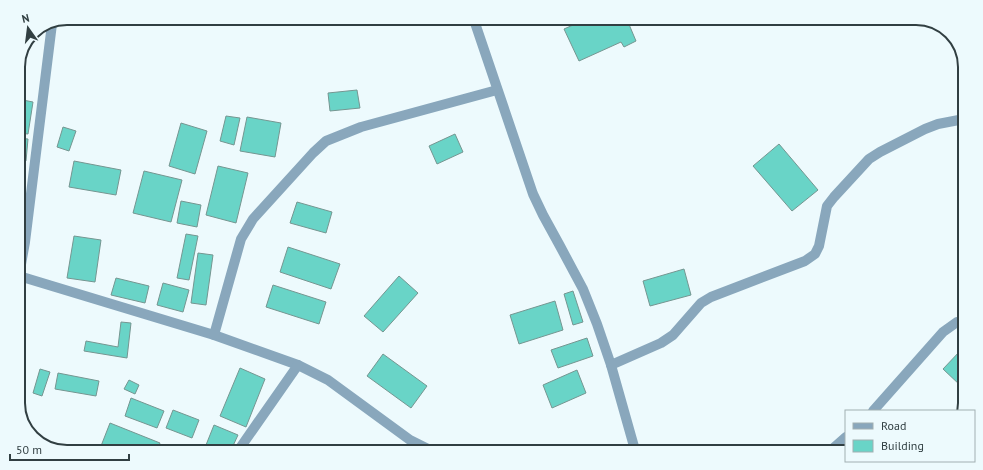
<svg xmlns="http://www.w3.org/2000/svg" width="983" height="470" font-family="'PT Sans',sans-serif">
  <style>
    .building { fill: #69d4c7; stroke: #759691 }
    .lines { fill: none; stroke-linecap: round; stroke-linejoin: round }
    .street { stroke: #89a7bc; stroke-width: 10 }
    .rim { fill: none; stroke: #313f42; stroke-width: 2 }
  </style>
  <rect width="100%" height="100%" fill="#edfafd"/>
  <g class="building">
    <polygon points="582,21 630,21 628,22 636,41 624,47 621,42 579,61 564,29"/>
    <polygon points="32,34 27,49 25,48"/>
    <polygon points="357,90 360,108 330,111 328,93"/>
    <polygon points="23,100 33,102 28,134 18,133"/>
    <polygon points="226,116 240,118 234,145 220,141"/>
    <polygon points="247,117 281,123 275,157 240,151"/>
    <polygon points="181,123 207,131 195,174 169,166"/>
    <polygon points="63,127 76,131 69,151 57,147"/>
    <polygon points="455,134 463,152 437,164 429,146"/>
    <polygon points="18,138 28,139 26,161 18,160"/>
    <polygon points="779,144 818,190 792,211 753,166"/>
    <polygon points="74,161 121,170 116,195 69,187"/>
    <polygon points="218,166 248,173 236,223 206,215"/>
    <polygon points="144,171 182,180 171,222 133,213"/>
    <polygon points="181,201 201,205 197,227 177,223"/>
    <polygon points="297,202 332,212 326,233 290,223"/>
    <polygon points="186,234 198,236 189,280 177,278"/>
    <polygon points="74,236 101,240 95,282 67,278"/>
    <polygon points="288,247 340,264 331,289 280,272"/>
    <polygon points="198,253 213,255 206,305 191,303"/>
    <polygon points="684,269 691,295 650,306 643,281"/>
    <polygon points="399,276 418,293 383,332 364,316"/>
    <polygon points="116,278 149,286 145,303 111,295"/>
    <polygon points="163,283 189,290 183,312 157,305"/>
    <polygon points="273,285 326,302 319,324 266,307"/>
    <polygon points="573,291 583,322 573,325 564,294"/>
    <polygon points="555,301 563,330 519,344 510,315"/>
    <polygon points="121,322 131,323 127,358 84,351 86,341 118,347"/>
    <polygon points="587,338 593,356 558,368 551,350"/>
    <polygon points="961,350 961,386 943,369"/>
    <polygon points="383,354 427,386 411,408 367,376"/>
    <polygon points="240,368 265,379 246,427 220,416"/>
    <polygon points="40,369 50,372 42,396 33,393"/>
    <polygon points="577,370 586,393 552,408 543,385"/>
    <polygon points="58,373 99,381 96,396 55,389"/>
    <polygon points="129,380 139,385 135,394 124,389"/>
    <polygon points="131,398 164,411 157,428 125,416"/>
    <polygon points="173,410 199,420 192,438 166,428"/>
    <polygon points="110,423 160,443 158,448 104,447 101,446"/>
    <polygon points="214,425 238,435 232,448 214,448 206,445"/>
    <polygon points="89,445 89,447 77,447"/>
  </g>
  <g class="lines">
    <g class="street">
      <polyline points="474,20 533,194 543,215 560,246 583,289 597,324 611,365 635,450"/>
      <polyline points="19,276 214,335 298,365 328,380 410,440 428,449"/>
      <polyline points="18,281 25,242 52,24"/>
      <polyline points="214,335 241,239 253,219 313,153 326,141 361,127 497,90"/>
      <polyline points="611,365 661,343 673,335 701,303 711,297 805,261 815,254 819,246 827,206 834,197 869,159 880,152 925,129 938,124 964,119"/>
      <polyline points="873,411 943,332 957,322 961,321"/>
      <polyline points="240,448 298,365"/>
      <polyline points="829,452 846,437"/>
    </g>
  </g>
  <path d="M0 0H983V470H0ZM67 25H916A42 42 0 0 1 958 67V403A42 42 0 0 1 916 445H67A42 42 0 0 1 25 403V67A42 42 0 0 1 67 25Z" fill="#edfafd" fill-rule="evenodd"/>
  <path class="rim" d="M67 25H916A42 42 0 0 1 958 67V403A42 42 0 0 1 916 445H67A42 42 0 0 1 25 403V67A42 42 0 0 1 67 25Z"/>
  <rect x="845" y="410" width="130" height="52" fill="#edfafd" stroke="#a2afb2"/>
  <rect x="853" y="423" width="20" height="6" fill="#89a7bc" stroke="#a2afb2"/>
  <text x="881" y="430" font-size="12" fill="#313f42">Road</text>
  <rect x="853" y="440" width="20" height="12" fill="#69d4c7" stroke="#a2afb2"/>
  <text x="881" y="450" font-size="12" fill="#313f42">Building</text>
  <g transform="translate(28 28) rotate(346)" stroke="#edfafd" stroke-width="3" paint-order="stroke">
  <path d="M0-3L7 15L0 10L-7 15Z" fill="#313f42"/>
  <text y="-6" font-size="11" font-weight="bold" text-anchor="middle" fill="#313f42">N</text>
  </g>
  <path d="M10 454v6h119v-6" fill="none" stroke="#313f42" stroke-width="2"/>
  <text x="16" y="454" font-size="12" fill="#313f42" stroke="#edfafd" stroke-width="3" paint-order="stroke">50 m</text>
</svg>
